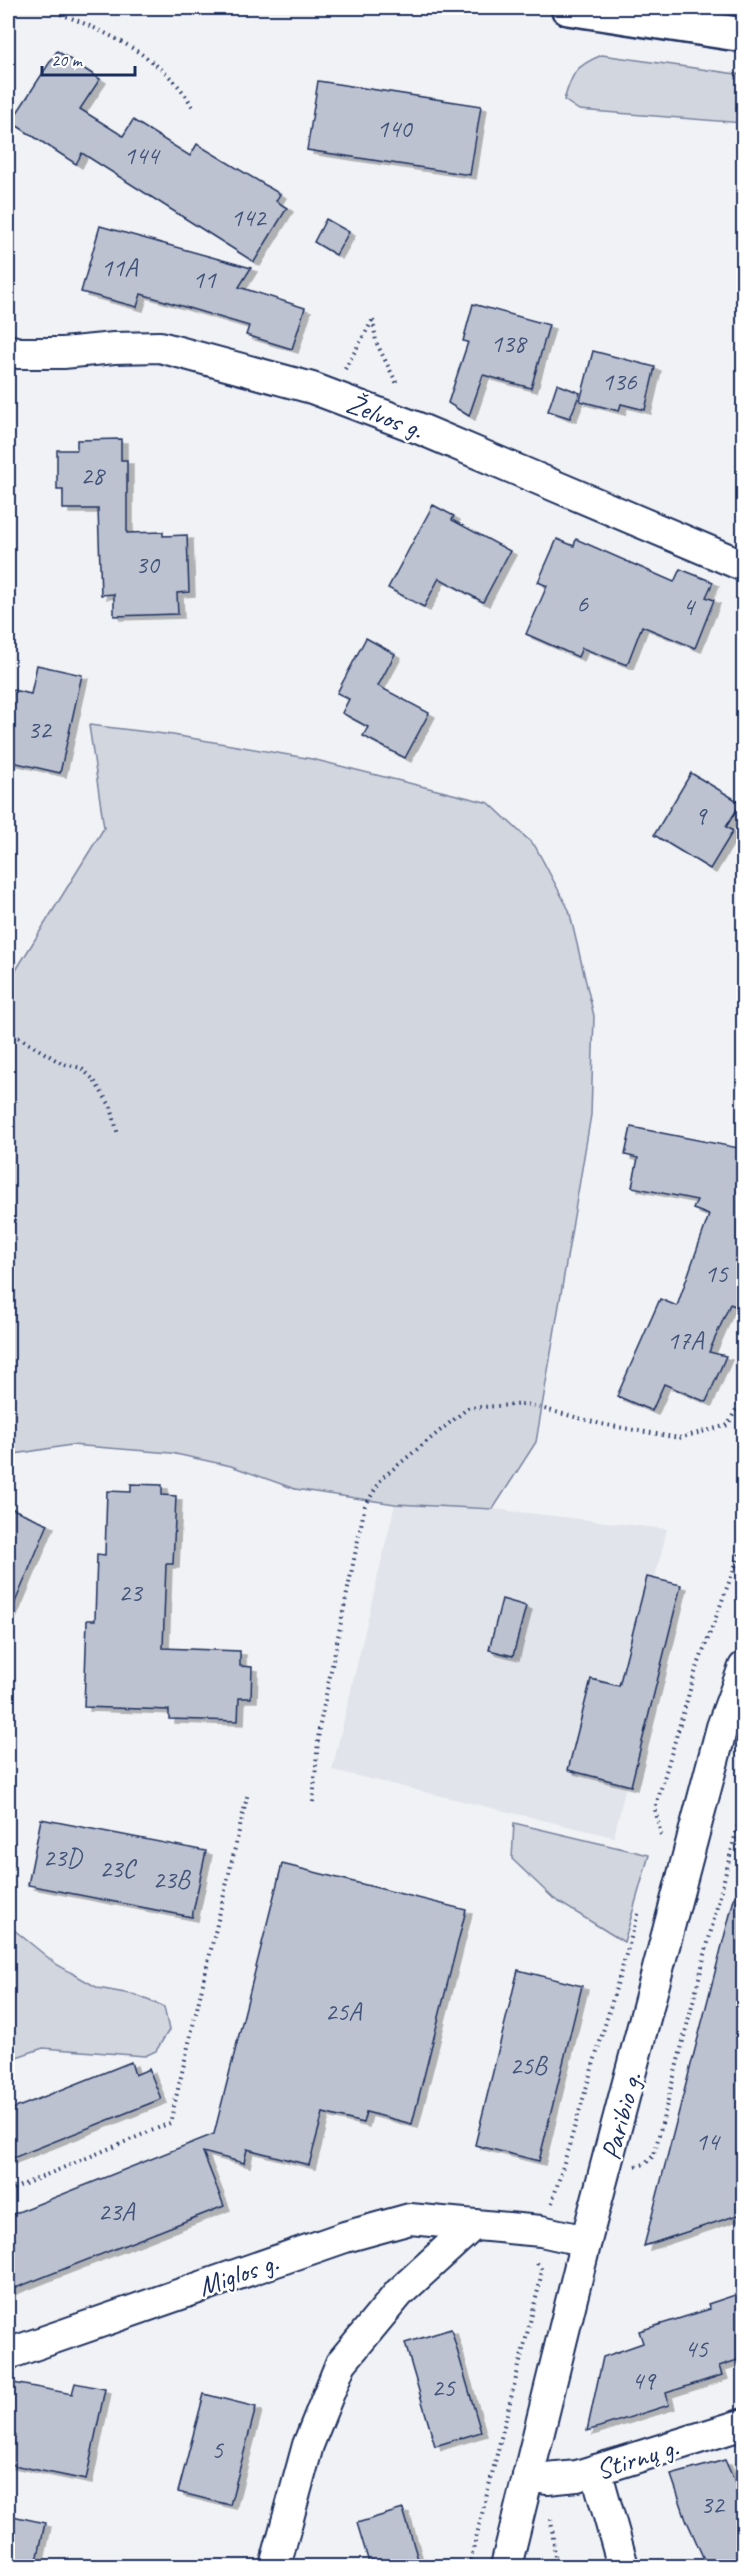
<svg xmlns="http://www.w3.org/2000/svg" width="751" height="2574" font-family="Caveat,sans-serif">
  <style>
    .built { fill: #e1e4ea }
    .green { fill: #d2d6df; stroke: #76829e; stroke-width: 1.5 }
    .building { fill: #bcc2d0; stroke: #1b2f5e; stroke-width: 1.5; filter: url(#shadow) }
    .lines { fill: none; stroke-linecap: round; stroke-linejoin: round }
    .minor-casing { stroke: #1b2f5e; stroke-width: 34 }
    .trunk-casing { stroke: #1b2f5e; stroke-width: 38 }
    .path { stroke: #1b2f5e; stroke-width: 4; stroke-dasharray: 1.5 4.5; stroke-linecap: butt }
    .minor { stroke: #fff; stroke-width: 30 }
    .trunk { stroke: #fff; stroke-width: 33 }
    .labels { text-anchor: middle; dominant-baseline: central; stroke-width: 5; stroke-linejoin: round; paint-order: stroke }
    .number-label { font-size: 26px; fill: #43547a }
    .street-label { font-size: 28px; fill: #1b2f5e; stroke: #fff }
  </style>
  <defs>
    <filter id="shadow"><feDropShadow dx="6" dy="4" stdDeviation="0" flood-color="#0004"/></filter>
  </defs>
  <rect width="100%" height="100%" fill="#f1f2f5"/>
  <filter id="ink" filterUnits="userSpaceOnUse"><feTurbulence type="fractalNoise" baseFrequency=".0167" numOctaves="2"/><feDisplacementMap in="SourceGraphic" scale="12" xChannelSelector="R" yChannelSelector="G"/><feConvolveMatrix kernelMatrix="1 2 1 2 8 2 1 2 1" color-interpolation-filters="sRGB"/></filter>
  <g filter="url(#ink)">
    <polygon class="built" points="395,1504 493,1509 667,1529 655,1578 681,1585 631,1786 626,1785 614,1837 332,1770"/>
    <g class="green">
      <path d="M 602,55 L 743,75 L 743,123 L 579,110 L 564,100 C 572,73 575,66 602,55 Z"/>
      <polygon points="89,725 173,735 312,759 489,803 535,846 569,910 594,1016 591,1115 536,1442 493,1509 395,1504 295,1489 231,1466 171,1453 71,1445 8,1455 8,983 104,828"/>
      <polygon points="514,1823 649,1855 624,1942 554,1899 512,1859"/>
      <polygon points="8,1925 56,1964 98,1988 136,1995 164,2007 169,2030 156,2051 145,2056 43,2048 8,2060"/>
    </g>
    <g class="building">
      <polygon points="57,51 100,79 80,109 123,136 133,120 190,156 197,144 280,194 276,201 287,208 254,262 82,153 76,164 11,122"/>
      <polygon points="318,81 481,106 470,175 307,150"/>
      <polygon points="326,219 349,232 336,255 314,242"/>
      <polygon points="100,226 251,268 239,287 305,308 292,349 246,335 249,326 141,294 137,307 81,292"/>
      <polygon points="473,304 549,325 531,388 483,375 469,416 448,403 468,342 463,341"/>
      <polygon points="593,351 655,367 645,410 621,404 619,411 580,401"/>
      <polygon points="557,384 580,393 570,418 548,411"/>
      <polygon points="121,439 121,460 127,460 127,533 163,532 163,536 187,535 189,592 177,593 178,614 114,616 114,594 101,595 98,509 63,509 63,490 57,490 57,450 77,450 77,440"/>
      <polygon points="433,505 454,516 452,520 510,551 483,602 439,578 424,607 388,588"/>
      <polygon points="557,539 574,546 576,539 674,582 680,569 713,582 706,597 714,600 695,648 642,626 627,665 582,648 578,657 526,634 547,586 538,582"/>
      <polygon points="366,638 395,654 378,686 429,713 405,758 363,736 368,727 342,713 349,699 337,693"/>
      <polygon points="37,665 82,675 60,773 8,761 8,689 31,694"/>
      <polygon points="691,773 741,803 726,827 733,831 710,869 654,835"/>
      <polygon points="631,1127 744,1149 744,1283 735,1306 730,1304 709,1352 726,1356 706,1402 664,1384 652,1411 617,1396 660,1299 677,1306 709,1215 693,1209 697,1200 632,1187 638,1158 625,1155"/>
      <polygon points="131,1484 162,1485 162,1495 176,1496 173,1564 166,1564 163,1648 240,1651 240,1666 252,1667 251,1698 239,1698 238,1721 169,1719 169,1710 84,1707 87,1620 95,1620 97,1554 105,1555 107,1491 131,1492"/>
      <polygon points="8,1507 48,1524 8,1619"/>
      <polygon points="647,1577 681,1585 631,1786 568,1770 591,1679 619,1686"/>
      <polygon points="502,1599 526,1606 513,1656 489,1650"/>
      <polygon points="41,1819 206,1851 192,1917 28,1885"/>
      <polygon points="282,1864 466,1910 412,2124 366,2112 363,2123 323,2113 309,2165 247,2149 244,2163 203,2152 224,2206 8,2291 8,2216 214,2134"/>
      <polygon points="735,1895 744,1896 744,2003 740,2003 744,2069 744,2213 644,2246"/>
      <polygon points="518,1970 582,1986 539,2161 475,2145"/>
      <polygon points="131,2062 135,2075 149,2069 161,2099 8,2160 8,2111"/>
      <polygon points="744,2292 744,2358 719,2366 722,2375 666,2393 669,2405 587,2431 603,2357 643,2343 639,2331 710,2309 708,2304"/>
      <polygon points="451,2329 481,2432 435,2446 405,2343"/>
      <polygon points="8,2382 72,2394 75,2383 105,2389 86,2480 8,2464"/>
      <polygon points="204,2394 256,2407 230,2505 178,2492"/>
      <polygon points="725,2460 737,2487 744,2484 744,2566 707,2566 686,2519 671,2475"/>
      <polygon points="403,2509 420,2566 370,2566 357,2523"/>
      <polygon points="8,2515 45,2523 36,2566 8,2566"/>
    </g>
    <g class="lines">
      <defs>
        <g id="minor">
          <polyline points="8,350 19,353 63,353 114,348 160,347 312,388 418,428 744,566"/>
          <polyline points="8,2354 345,2237 410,2219 541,2231 586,2241"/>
          <polyline points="596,2470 623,2566"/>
          <polyline points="528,2476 547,2479 577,2476 744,2424"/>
          <polyline points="275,2566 308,2445 341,2363 399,2293 473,2225"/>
          <polyline points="506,2566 586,2241 722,1727 744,1667"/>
        </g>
        <polyline id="trunk" points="568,8 744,35"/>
      </defs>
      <use href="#minor" class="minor-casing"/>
      <use href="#trunk" class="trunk-casing"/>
      <g class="path">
        <path d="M 44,8 C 96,26 169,58 194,110"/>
        <polyline points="373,320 376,342 398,386"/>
        <polyline points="345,369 372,321"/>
        <polyline points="8,1031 61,1063 81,1068 93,1079 111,1107 118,1135"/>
        <polyline points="313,1802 319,1729 365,1506 382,1478 468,1408 526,1404 601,1424 679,1438 728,1425 744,1394"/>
        <polyline points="661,1835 655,1809 695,1673 740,1553"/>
        <polyline points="636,2166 645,2164 654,2155 744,1801"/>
        <polyline points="8,2191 170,2123 248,1793"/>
        <polyline points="552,2203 639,1911"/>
        <polyline points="551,2519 556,2566"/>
        <polyline points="469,2566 539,2286 542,2270 537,2263"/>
      </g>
      <use href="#minor" class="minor"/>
      <use href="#trunk" class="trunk"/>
    </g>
  </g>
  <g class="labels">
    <g class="number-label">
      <text x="394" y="128">140</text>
      <text x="141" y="155">144</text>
      <text x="248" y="217">142</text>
      <text x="119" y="267">11A</text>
      <text x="204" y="279">11</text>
      <text x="508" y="343">138</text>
      <text x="619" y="381">136</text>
      <text x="92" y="475">28</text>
      <text x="147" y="564">30</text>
      <text x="582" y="603">6</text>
      <text x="688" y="606">4</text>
      <text x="39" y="729">32</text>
      <text x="700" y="815">9</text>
      <text x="716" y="1273">15</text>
      <text x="685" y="1340">17A</text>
      <text x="130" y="1592">23</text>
      <text x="62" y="1857">23D</text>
      <text x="117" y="1868">23C</text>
      <text x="171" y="1879">23B</text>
      <text x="343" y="2011">25A</text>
      <text x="528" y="2065">25B</text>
      <text x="707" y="2141">14</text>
      <text x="116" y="2211">23A</text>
      <text x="696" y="2348">45</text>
      <text x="643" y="2380">49</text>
      <text x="443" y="2387">25</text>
      <text x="217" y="2449">5</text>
      <text x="712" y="2504">32</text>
    </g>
    <g class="street-label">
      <text transform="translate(385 416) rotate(21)">Želvos g.</text>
      <text transform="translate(621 2116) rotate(-75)">Paribio g.</text>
      <text transform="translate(238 2274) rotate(-19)">Miglos g.</text>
      <text transform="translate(637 2458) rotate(-17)">Stirnų g.</text>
    </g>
  </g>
  <rect width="751" height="2574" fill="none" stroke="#fff" stroke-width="30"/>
  <rect x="15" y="15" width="721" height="2544" fill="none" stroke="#1b2f5e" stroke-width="2" filter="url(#ink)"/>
  <path d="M42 66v9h93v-9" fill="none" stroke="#1b2f5e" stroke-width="3"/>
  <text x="51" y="66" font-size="18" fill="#1b2f5e" stroke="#ffffff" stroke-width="4.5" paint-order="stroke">20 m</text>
</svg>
